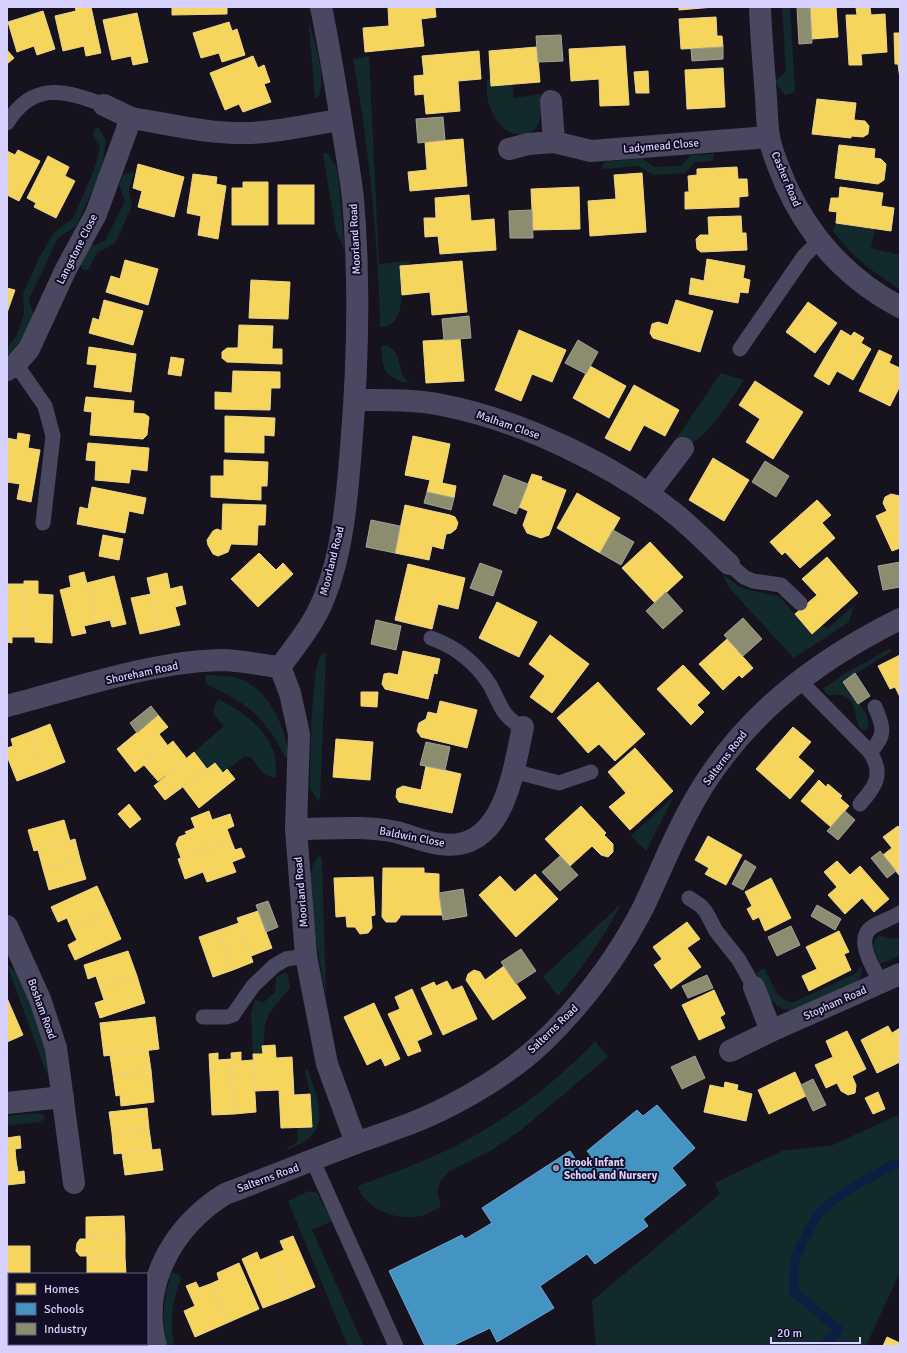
<svg xmlns="http://www.w3.org/2000/svg" width="907" height="1353" font-family="Signika,sans-serif">
  <style>
    .green { fill: #122a2c }
    .homes { fill: #f6d55c; stroke: #edd48d }
    .schools { fill: #4393c3; stroke: #6fa6d5 }
    .industry { fill: #8c8c6e; stroke: #a2a19a }
    .lines { fill: none; stroke-linecap: round; stroke-linejoin: round }
    .stream { stroke: #0c1e42; stroke-width: 9 }
    .lane { stroke: #4a4860; stroke-width: 15 }
    .street { stroke: #4a4860; stroke-width: 22 }
    .poi-dot { fill: #938eb1; stroke: #120e24; stroke-width: 1.5 }
    .labels { text-anchor: middle; dominant-baseline: central; stroke-width: 4; stroke-linejoin: round; paint-order: stroke }
    .street-label { font-size: 11px; fill: #d7d1ff; stroke: #120e24 }
    .poi-label { font-size: 11px; font-weight: bold; fill: #d7d1ff; stroke: #120e24; text-anchor: start }
  </style>
  <rect width="100%" height="100%" fill="#16131f"/>
  <g class="green">
    <polygon points="782,7 790,7 795,92 785,95 775,82 786,72"/>
    <path d="M 310,25 C 315,46 328,79 318,98 L 315,98 L 309,27 Z"/>
    <path d="M 369,56 L 379,264 L 409,261 L 409,265 L 400,266 C 401,283 408,328 380,327 C 378,236 369,148 353,59 Z"/>
    <path d="M 487,79 L 512,84 L 514,98 L 540,94 C 540,103 542,113 539,122 C 535,135 518,137 507,131 C 501,128 493,116 491,109 C 486,100 487,89 487,79 Z"/>
    <polygon points="97,128 99,128 106,141 101,172 76,226 58,238 29,299 34,317 20,346 7,358 7,348 16,337 24,314 23,294 39,258 54,232 73,218 94,170 100,147 93,136 94,130"/>
    <polygon points="327,153 336,166 338,176 345,251 336,231 323,154"/>
    <polygon points="714,154 713,161 695,162 685,173 653,175 639,166 602,169 604,162 642,158 654,167 681,166 691,155"/>
    <polygon points="134,171 129,190 132,206 118,237 115,243 97,253 88,270 82,269 80,263 90,246 105,241 125,201 119,185 123,175"/>
    <path d="M 836,223 L 875,229 L 871,248 L 900,255 L 900,289 C 873,273 852,256 833,231 Z"/>
    <path d="M 387,345 C 407,358 393,372 411,384 C 386,379 382,370 381,346 Z"/>
    <path d="M 721,373 L 744,380 C 734,394 704,446 685,443 C 682,442 679,440 676,439 Z"/>
    <polygon points="722,574 738,586 749,590 779,596 812,633 823,625 827,629 854,605 849,622 794,658 731,590"/>
    <path d="M 889,649 L 892,651 L 843,682 L 866,713 L 869,726 L 866,730 L 863,730 L 859,727 C 854,715 857,699 841,695 C 837,694 832,696 828,695 L 823,689 L 844,674 Z"/>
    <path d="M 323,653 L 326,654 L 320,798 L 318,801 L 310,788 C 311,768 310,661 323,653 Z"/>
    <path d="M 206,675 C 219,676 234,675 245,681 C 274,697 284,728 290,758 L 285,757 C 266,718 245,701 206,684 Z"/>
    <path d="M 218,699 C 241,710 268,729 275,756 C 276,762 276,771 276,778 L 265,775 L 250,757 L 245,756 L 223,773 L 215,763 L 207,769 L 194,752 L 224,726 L 214,715 L 214,708 Z"/>
    <polygon points="674,796 646,851 631,836"/>
    <polygon points="319,855 322,859 326,996 314,929 310,878 313,864"/>
    <path d="M 621,904 C 604,937 583,967 558,996 L 543,977 Z"/>
    <path d="M 879,936 C 887,936 892,941 900,937 L 900,955 L 880,964 L 873,946 L 875,939 Z"/>
    <path d="M 7,965 C 33,979 44,1043 50,1071 L 47,1074 Z"/>
    <path d="M 862,966 L 861,975 L 857,983 L 794,1011 C 771,1010 766,991 756,973 L 764,968 L 778,995 L 788,1002 L 794,1002 L 856,973 Z"/>
    <polygon points="285,972 288,975 290,988 269,1013 265,1026 263,1054 253,1054 251,1014 255,1000 264,1002 275,992 276,977"/>
    <path d="M 595,1041 L 608,1057 L 521,1130 L 494,1149 L 448,1172 L 441,1180 L 437,1192 L 441,1207 C 434,1210 427,1214 421,1216 C 398,1221 365,1210 358,1186 C 386,1175 416,1165 443,1152 C 500,1125 552,1087 595,1041 Z"/>
    <path d="M 305,1070 L 308,1070 C 321,1109 333,1134 284,1151 L 298,1141 L 297,1128 L 312,1127 L 310,1094 Z"/>
    <polygon points="37,1113 45,1115 44,1119 40,1122 7,1126 7,1116"/>
    <polygon points="900,1114 900,1272 866,1346 596,1346 592,1301 720,1194 715,1183 782,1151 833,1145"/>
    <polygon points="309,1191 317,1193 332,1221 312,1230 364,1346 348,1346 288,1201"/>
    <path d="M 172,1272 L 179,1275 L 181,1279 C 171,1302 170,1322 174,1346 L 167,1346 C 161,1320 163,1297 172,1272 Z"/>
  </g>
  <g class="homes">
    <polygon points="75,7 91,7 101,53 86,56 84,46 63,51 55,16 76,11"/>
    <polygon points="172,7 227,7 227,14 172,15"/>
    <polygon points="388,7 435,7 436,17 421,19 424,46 365,52 363,28 389,26"/>
    <polygon points="679,7 714,7 679,10"/>
    <polygon points="810,7 836,7 838,37 812,39"/>
    <polygon points="856,7 870,7 871,15 885,14 887,52 861,54 862,65 849,65 846,15 857,15"/>
    <polygon points="43,11 55,49 37,55 34,46 17,52 8,22"/>
    <polygon points="137,13 148,62 133,65 131,56 112,60 103,20"/>
    <polygon points="716,17 717,36 722,36 723,47 681,49 679,19"/>
    <polygon points="229,22 232,31 237,29 245,55 222,62 219,53 201,58 193,33"/>
    <polygon points="894,33 900,33 900,79 898,64 895,64"/>
    <polygon points="625,46 629,105 600,106 599,79 571,81 569,49"/>
    <polygon points="537,47 540,82 491,86 489,51"/>
    <polygon points="7,50 14,58 7,64"/>
    <polygon points="479,51 481,79 458,81 460,111 426,114 424,94 415,95 414,76 424,75 422,56"/>
    <polygon points="253,56 258,68 264,65 270,82 264,84 271,102 243,112 239,104 225,110 210,73"/>
    <polygon points="723,68 725,107 687,109 685,70"/>
    <polygon points="648,71 649,93 636,93 634,72"/>
    <polygon points="817,99 856,103 854,120 865,121 869,126 868,134 863,137 851,136 851,138 812,134"/>
    <polygon points="463,139 467,186 410,191 408,172 427,170 425,142"/>
    <polygon points="839,145 875,149 874,158 881,159 886,164 884,180 878,184 835,178"/>
    <polygon points="18,150 40,161 19,201 7,195 7,151 15,155"/>
    <polygon points="48,156 69,167 65,176 75,181 56,218 34,207 36,203 27,198"/>
    <polygon points="138,164 184,177 174,217 138,207 142,191 133,188"/>
    <polygon points="737,167 738,179 747,179 748,196 739,197 739,207 685,209 685,192 689,192 688,176 697,175 697,169"/>
    <polygon points="642,173 646,232 590,236 588,201 616,199 614,175"/>
    <polygon points="193,174 217,177 216,184 226,186 218,239 198,235 201,216 187,213"/>
    <polygon points="243,182 268,182 268,225 232,225 232,188 243,188"/>
    <rect x="278" y="185" width="36" height="39"/>
    <polygon points="579,187 580,229 533,230 531,189"/>
    <polygon points="840,187 883,193 881,206 894,208 891,231 836,223 837,212 829,211 831,198 839,198"/>
    <polygon points="469,195 471,221 494,219 496,250 440,254 438,236 425,237 424,218 436,218 435,198"/>
    <polygon points="741,216 742,233 746,233 747,250 701,252 697,249 696,239 700,235 709,235 708,217"/>
    <polygon points="707,259 745,266 743,278 750,280 748,293 740,292 738,303 689,294 691,278 704,281"/>
    <polygon points="125,260 158,269 148,305 106,292 111,276 120,279"/>
    <polygon points="462,261 467,312 432,315 430,292 402,295 400,266"/>
    <polygon points="251,280 290,282 288,319 249,318"/>
    <polygon points="7,288 15,290 7,313"/>
    <polygon points="104,300 143,311 133,345 89,333 93,318 99,320"/>
    <polygon points="676,300 713,311 700,352 653,338 650,333 652,324 658,322 668,325"/>
    <polygon points="808,302 837,323 815,353 786,332"/>
    <polygon points="239,325 273,326 272,349 282,349 282,364 227,362 222,358 222,352 227,348 238,348"/>
    <polygon points="519,330 566,350 552,382 532,374 521,401 495,390"/>
    <polygon points="841,330 851,336 854,332 864,338 861,343 871,349 853,380 837,371 829,385 814,376"/>
    <polygon points="460,339 464,381 426,383 423,341"/>
    <polygon points="89,347 136,354 131,392 94,387 97,365 87,364"/>
    <polygon points="879,350 892,356 889,363 900,368 900,386 890,406 859,391"/>
    <polygon points="171,357 184,359 181,376 168,374"/>
    <polygon points="590,366 626,386 609,418 573,398"/>
    <polygon points="233,371 280,372 280,388 271,388 270,410 215,409 215,392 232,393"/>
    <polygon points="755,381 803,412 773,459 746,442 760,419 739,405"/>
    <polygon points="634,385 679,410 665,436 644,425 630,451 605,438"/>
    <polygon points="86,397 134,401 133,413 145,414 149,417 147,435 143,439 90,435 92,412 84,411"/>
    <polygon points="225,416 275,418 274,436 264,435 264,453 225,452"/>
    <polygon points="18,433 30,435 28,448 40,450 31,502 17,499 20,484 7,482 7,438 17,440"/>
    <polygon points="413,436 450,444 442,483 456,486 454,498 427,492 430,480 405,475"/>
    <polygon points="88,443 149,448 147,471 131,469 129,483 95,480 96,461 86,460"/>
    <polygon points="713,458 749,480 724,521 689,500"/>
    <polygon points="224,460 268,462 267,486 261,486 261,500 211,497 211,476 224,476"/>
    <polygon points="532,474 542,477 541,480 566,490 549,535 541,538 527,533 523,525 528,511 519,507"/>
    <polygon points="92,487 146,498 143,514 129,511 125,533 77,524 80,507 88,509"/>
    <polygon points="577,493 620,518 600,553 557,528"/>
    <polygon points="891,494 900,496 900,548 892,551 876,516 887,511 883,503 885,497"/>
    <polygon points="817,500 831,515 822,523 835,538 800,568 785,552 782,555 770,542"/>
    <polygon points="223,504 266,505 265,525 258,525 257,545 231,544 228,552 218,556 213,554 208,545 207,540 213,531 217,529 222,531"/>
    <polygon points="405,505 450,515 455,517 458,523 456,529 451,533 446,534 443,549 432,546 429,560 395,553"/>
    <polygon points="103,535 123,539 119,560 99,556"/>
    <polygon points="650,542 683,577 655,603 622,568"/>
    <polygon points="259,553 276,570 283,563 293,574 258,607 231,579"/>
    <polygon points="827,557 858,593 812,634 795,614 817,595 802,579"/>
    <polygon points="408,564 465,578 458,609 438,604 432,629 395,620"/>
    <polygon points="84,572 97,623 84,626 86,633 72,636 60,590 71,587 69,576"/>
    <polygon points="167,573 170,589 182,586 186,604 175,607 180,625 159,630 147,578"/>
    <polygon points="114,576 126,624 112,627 110,620 97,623 87,583"/>
    <polygon points="24,581 38,581 38,594 53,595 52,643 35,642 35,637 24,637"/>
    <polygon points="7,584 24,584 24,637 12,637 12,643 7,642"/>
    <polygon points="151,594 159,630 140,634 131,598"/>
    <polygon points="497,602 537,622 519,657 479,638"/>
    <polygon points="550,635 589,664 552,713 530,697 545,676 529,664"/>
    <polygon points="727,639 753,668 742,678 739,675 723,690 699,664"/>
    <polygon points="403,651 440,659 437,674 434,673 428,699 385,689 382,684 384,674 389,673 398,675"/>
    <polygon points="900,655 900,697 895,687 890,689 878,666"/>
    <polygon points="683,665 710,693 697,705 704,712 691,725 657,689"/>
    <polygon points="598,682 645,734 615,761 599,744 588,753 557,718"/>
    <polygon points="361,692 378,692 377,707 361,706"/>
    <polygon points="440,701 477,710 467,748 421,737 417,731 419,723 426,719 428,712 437,714"/>
    <polygon points="158,715 168,727 159,734 168,746 135,772 117,749"/>
    <polygon points="50,724 65,762 46,770 30,732"/>
    <polygon points="793,727 811,742 798,757 814,771 790,799 756,769"/>
    <polygon points="30,732 46,770 17,781 7,756 7,748 13,746 11,739"/>
    <polygon points="336,739 373,742 370,780 333,777"/>
    <polygon points="173,741 187,759 158,781 144,765"/>
    <polygon points="635,748 673,791 630,830 609,807 626,793 608,772"/>
    <polygon points="194,752 207,769 165,800 154,786"/>
    <polygon points="215,763 223,773 227,769 235,779 199,808 183,787"/>
    <polygon points="426,766 461,774 452,813 399,802 396,797 397,789 403,786 421,790"/>
    <polygon points="819,780 826,787 828,784 842,796 840,798 849,806 831,827 801,801"/>
    <polygon points="129,804 141,819 130,828 118,814"/>
    <polygon points="581,806 606,833 604,835 613,844 613,852 608,857 601,855 592,846 570,866 545,839"/>
    <polygon points="209,811 212,820 230,814 234,826 227,829 231,840 181,858 176,844 179,837 187,834 185,832 195,828 191,818"/>
    <polygon points="64,820 70,841 34,851 28,830"/>
    <polygon points="898,826 900,828 899,875 883,855 892,848 883,837"/>
    <polygon points="708,836 742,855 726,885 705,874 709,868 695,860"/>
    <polygon points="75,839 80,859 43,869 38,850"/>
    <polygon points="231,840 235,850 241,848 245,857 232,862 236,872 207,882 203,872 185,879 178,859"/>
    <polygon points="80,859 86,879 49,890 43,869"/>
    <polygon points="837,861 850,875 860,866 889,899 874,912 862,898 845,914 828,895 837,887 824,872"/>
    <polygon points="383,868 424,868 424,873 439,874 439,893 443,915 400,915 400,917 396,922 386,922 382,917"/>
    <polygon points="535,874 558,899 516,937 479,895 500,876 515,892"/>
    <polygon points="373,877 375,915 371,916 372,928 368,933 360,934 355,927 347,927 346,916 336,917 334,878"/>
    <polygon points="771,878 791,918 765,931 759,917 753,920 747,909 752,906 745,892"/>
    <polygon points="97,886 109,912 72,930 67,918 58,922 51,907"/>
    <polygon points="258,911 272,948 251,956 237,918"/>
    <polygon points="109,912 121,939 75,960 68,945 77,940 72,930"/>
    <polygon points="687,922 700,939 687,948 701,967 671,989 654,965 662,959 653,947"/>
    <polygon points="239,923 253,962 233,970 219,930"/>
    <polygon points="219,930 233,970 213,977 199,937"/>
    <polygon points="839,931 849,952 844,954 851,970 809,991 802,976 817,969 806,947"/>
    <polygon points="128,951 137,976 100,988 96,976 88,979 84,965"/>
    <polygon points="504,966 526,998 493,1020 466,980 468,974 474,970 480,972 485,980"/>
    <polygon points="137,976 145,1003 100,1018 95,1003 104,1000 100,988"/>
    <polygon points="447,981 452,990 462,986 477,1019 443,1035 421,988 434,982 436,986"/>
    <polygon points="412,989 432,1034 417,1041 421,1051 408,1056 388,1014 400,1009 395,997"/>
    <polygon points="714,990 725,1014 720,1017 725,1028 699,1040 682,1005"/>
    <polygon points="7,998 23,1035 7,1042"/>
    <polygon points="374,1003 400,1059 385,1066 381,1058 367,1065 344,1017"/>
    <polygon points="155,1017 159,1049 104,1056 100,1023"/>
    <polygon points="888,1026 892,1033 900,1028 900,1062 877,1073 861,1040"/>
    <polygon points="847,1031 866,1069 852,1076 856,1085 855,1093 848,1095 841,1091 837,1083 826,1088 815,1065 833,1057 826,1041"/>
    <polygon points="275,1045 276,1058 292,1057 294,1095 310,1094 312,1127 281,1128 279,1090 255,1091 253,1054 263,1054 262,1046"/>
    <polygon points="148,1050 151,1070 113,1075 110,1055"/>
    <polygon points="241,1052 241,1061 253,1060 256,1112 234,1114 231,1053"/>
    <polygon points="218,1053 218,1060 231,1059 234,1114 212,1115 209,1054"/>
    <polygon points="151,1070 154,1102 121,1106 120,1095 116,1096 113,1075"/>
    <polygon points="795,1072 806,1096 769,1114 758,1090"/>
    <polygon points="725,1082 738,1085 737,1090 752,1094 746,1121 704,1112 710,1085 724,1088"/>
    <polygon points="878,1092 885,1109 873,1114 865,1098"/>
    <polygon points="147,1108 149,1129 112,1133 109,1112"/>
    <polygon points="149,1129 152,1150 114,1154 112,1133"/>
    <polygon points="20,1136 21,1148 15,1149 16,1160 7,1161 7,1138"/>
    <polygon points="160,1149 163,1170 125,1175 122,1153"/>
    <polygon points="16,1160 18,1172 24,1171 25,1183 7,1185 7,1161"/>
    <polygon points="124,1216 125,1235 86,1236 86,1217"/>
    <polygon points="125,1235 125,1257 87,1257 87,1256 80,1256 76,1251 77,1243 80,1239 86,1239 86,1236"/>
    <polygon points="293,1236 315,1287 289,1298 272,1255 284,1250 280,1241"/>
    <polygon points="7,1246 30,1246 30,1274 9,1274 9,1285 7,1285"/>
    <polygon points="257,1252 260,1260 272,1255 289,1298 263,1308 242,1259"/>
    <polygon points="87,1257 125,1257 126,1274 87,1274"/>
    <polygon points="239,1263 259,1309 227,1323 210,1284 219,1280 217,1273"/>
    <polygon points="196,1282 199,1288 210,1284 227,1323 195,1337 184,1311 195,1306 186,1286"/>
    <polygon points="887,1337 900,1343 900,1346 883,1346"/>
  </g>
  <polygon class="schools" points="657,1105 695,1148 672,1168 686,1185 643,1219 648,1226 595,1264 587,1254 540,1286 554,1308 497,1342 490,1328 452,1346 425,1346 389,1271 462,1235 465,1239 492,1223 482,1208 570,1151 580,1166 592,1157 587,1151 637,1110 643,1116"/>
  <g class="industry">
    <polygon points="797,7 810,7 812,43 799,44"/>
    <polygon points="561,35 563,61 538,62 536,36"/>
    <polygon points="723,47 723,59 692,61 691,49"/>
    <polygon points="443,117 445,140 418,143 416,119"/>
    <polygon points="532,210 533,238 510,238 509,211"/>
    <polygon points="469,316 471,338 444,340 442,319"/>
    <polygon points="578,340 598,352 586,374 565,363"/>
    <polygon points="765,461 789,476 776,497 752,482"/>
    <polygon points="504,475 528,484 516,514 493,505"/>
    <polygon points="427,492 454,498 451,510 424,503"/>
    <polygon points="371,520 400,526 395,553 366,547"/>
    <polygon points="613,530 634,542 621,565 600,553"/>
    <polygon points="900,562 900,587 883,590 878,566"/>
    <polygon points="480,563 502,571 493,596 470,588"/>
    <polygon points="666,592 683,611 663,629 646,611"/>
    <polygon points="743,618 762,639 743,656 724,635"/>
    <polygon points="376,620 401,626 396,650 371,644"/>
    <polygon points="855,673 870,696 858,704 843,682"/>
    <polygon points="151,706 158,715 137,733 130,723"/>
    <polygon points="426,742 450,747 445,770 420,765"/>
    <polygon points="845,811 855,820 838,840 827,831"/>
    <polygon points="880,851 896,871 887,878 871,858"/>
    <polygon points="560,856 578,875 560,891 542,872"/>
    <polygon points="745,860 756,867 743,890 732,884"/>
    <polygon points="463,889 467,916 443,920 439,893"/>
    <polygon points="268,901 278,927 266,932 256,905"/>
    <polygon points="817,905 841,919 835,930 811,916"/>
    <polygon points="791,926 800,945 777,956 768,937"/>
    <polygon points="521,949 536,971 516,984 501,962"/>
    <polygon points="707,975 713,988 688,998 682,986"/>
    <polygon points="695,1056 705,1078 682,1089 671,1067"/>
    <polygon points="813,1079 826,1105 813,1111 801,1085"/>
  </g>
  <g class="lines">
    <polyline class="stream" points="823,1346 839,1330 794,1292 795,1257 818,1213 846,1191 896,1163 900,1163"/>
    <g class="lane">
      <path d="M 7,123 C 33,81 64,90 104,105"/>
      <polyline points="740,349 804,256 819,241"/>
      <polyline points="16,364 45,406 53,436 43,523"/>
      <polyline points="729,564 744,577 753,581 781,585 800,603"/>
      <path d="M 431,638 C 456,647 476,663 490,685 C 500,703 502,718 523,727"/>
      <path d="M 799,680 L 870,752 C 884,774 876,786 860,804"/>
      <path d="M 870,752 C 886,736 884,727 875,707"/>
      <polyline points="513,771 559,783 591,772"/>
      <polyline points="689,898 701,906 706,912 716,931 739,960 754,987"/>
      <path d="M 881,983 C 874,969 854,939 872,927 C 881,921 891,919 900,913"/>
      <polyline points="203,1017 227,1017 233,1015 253,986 274,966 286,959 306,956"/>
      <polyline points="313,1161 396,1346"/>
    </g>
    <g class="street">
      <path d="M 321,7 C 330,51 337,94 344,138 C 347,158 351,179 353,199 C 360,282 358,365 351,448 C 347,497 343,552 324,598 C 314,624 296,645 280,667 L 290,693 L 299,734 L 296,829 L 306,956 L 327,1064 L 356,1143"/>
      <path d="M 760,7 C 761,37 764,68 766,98 C 767,111 767,125 769,137 C 772,153 779,168 785,183 C 809,237 847,279 900,307"/>
      <polyline points="551,101 554,142"/>
      <polyline points="104,105 131,118"/>
      <polyline points="509,149 528,144 554,142 591,151 769,137"/>
      <path d="M 7,370 L 16,364 L 29,349 L 66,269 L 96,214 L 131,118 C 169,124 208,134 247,133 C 279,133 309,124 341,120"/>
      <path d="M 355,400 C 384,400 414,399 442,405 C 520,420 612,464 674,513 C 693,528 711,547 729,564"/>
      <polyline points="648,494 683,448"/>
      <path d="M 7,706 C 73,689 157,660 225,660 C 243,661 262,665 280,667"/>
      <path d="M 296,829 C 329,829 363,825 396,832 C 411,836 425,842 440,844 C 504,853 513,772 523,727"/>
      <polyline points="7,926 40,999 56,1048 74,1183"/>
      <polyline points="754,987 771,1031"/>
      <polyline points="730,1051 771,1031 900,974"/>
      <polyline points="7,1103 63,1097"/>
      <polyline points="7,1340 9,1340"/>
      <path d="M 156,1346 C 139,1284 174,1226 225,1194 C 270,1177 314,1159 359,1142 C 381,1134 403,1127 424,1118 C 465,1100 512,1072 544,1041 C 584,1002 617,958 643,908 C 658,877 670,846 686,816 C 733,724 809,664 900,619"/>
    </g>
  </g>
  <circle class="poi-dot" cx="556" cy="1168" r="4"/>
  <g class="labels">
    <g class="street-label">
      <text transform="translate(661 146) rotate(-5)">Ladymead Close</text>
      <text transform="translate(786 179) rotate(67)">Casher Road</text>
      <text transform="translate(355 239) rotate(-93)">Moorland Road</text>
      <text transform="translate(77 249) rotate(-63)">Langstone Close</text>
      <text transform="translate(508 425) rotate(19)">Malham Close</text>
      <text transform="translate(332 561) rotate(-76)">Moorland Road</text>
      <text transform="translate(142 673) rotate(-12)">Shoreham Road</text>
      <text transform="translate(725 758) rotate(-53)">Salterns Road</text>
      <text transform="translate(412 837) rotate(11)">Baldwin Close</text>
      <text transform="translate(301 892) rotate(-95)">Moorland Road</text>
      <text transform="translate(835 1003) rotate(-24)">Stopham Road</text>
      <text transform="translate(42 1009) rotate(70)">Bosham Road</text>
      <text transform="translate(553 1029) rotate(-44)">Salterns Road</text>
      <text transform="translate(268 1178) rotate(-20)">Salterns Road</text>
    </g>
    <g class="poi-label">
      <text x="564" y="1162">Brook Infant<tspan x="564" dy="13">School and Nursery</tspan></text>
    </g>
  </g>
  <rect width="907" height="1353" fill="none" stroke="#d7d1ff" stroke-width="16"/>
  <rect x="8" y="1273" width="140" height="72" fill="#120e24" stroke="#615c7c"/>
  <rect x="16" y="1283" width="20" height="12" fill="#f6d55c" stroke="#615c7c"/>
  <text x="44" y="1293" font-size="12" fill="#d7d1ff">Homes</text>
  <rect x="16" y="1303" width="20" height="12" fill="#4393c3" stroke="#615c7c"/>
  <text x="44" y="1313" font-size="12" fill="#d7d1ff">Schools</text>
  <rect x="16" y="1323" width="20" height="12" fill="#8c8c6e" stroke="#615c7c"/>
  <text x="44" y="1333" font-size="12" fill="#d7d1ff">Industry</text>
  <path d="M771 1337v6h89v-6" fill="none" stroke="#d7d1ff" stroke-width="2"/>
  <text x="777" y="1337" font-size="12" fill="#d7d1ff" stroke="#120e24" stroke-width="3" paint-order="stroke">20 m</text>
</svg>
